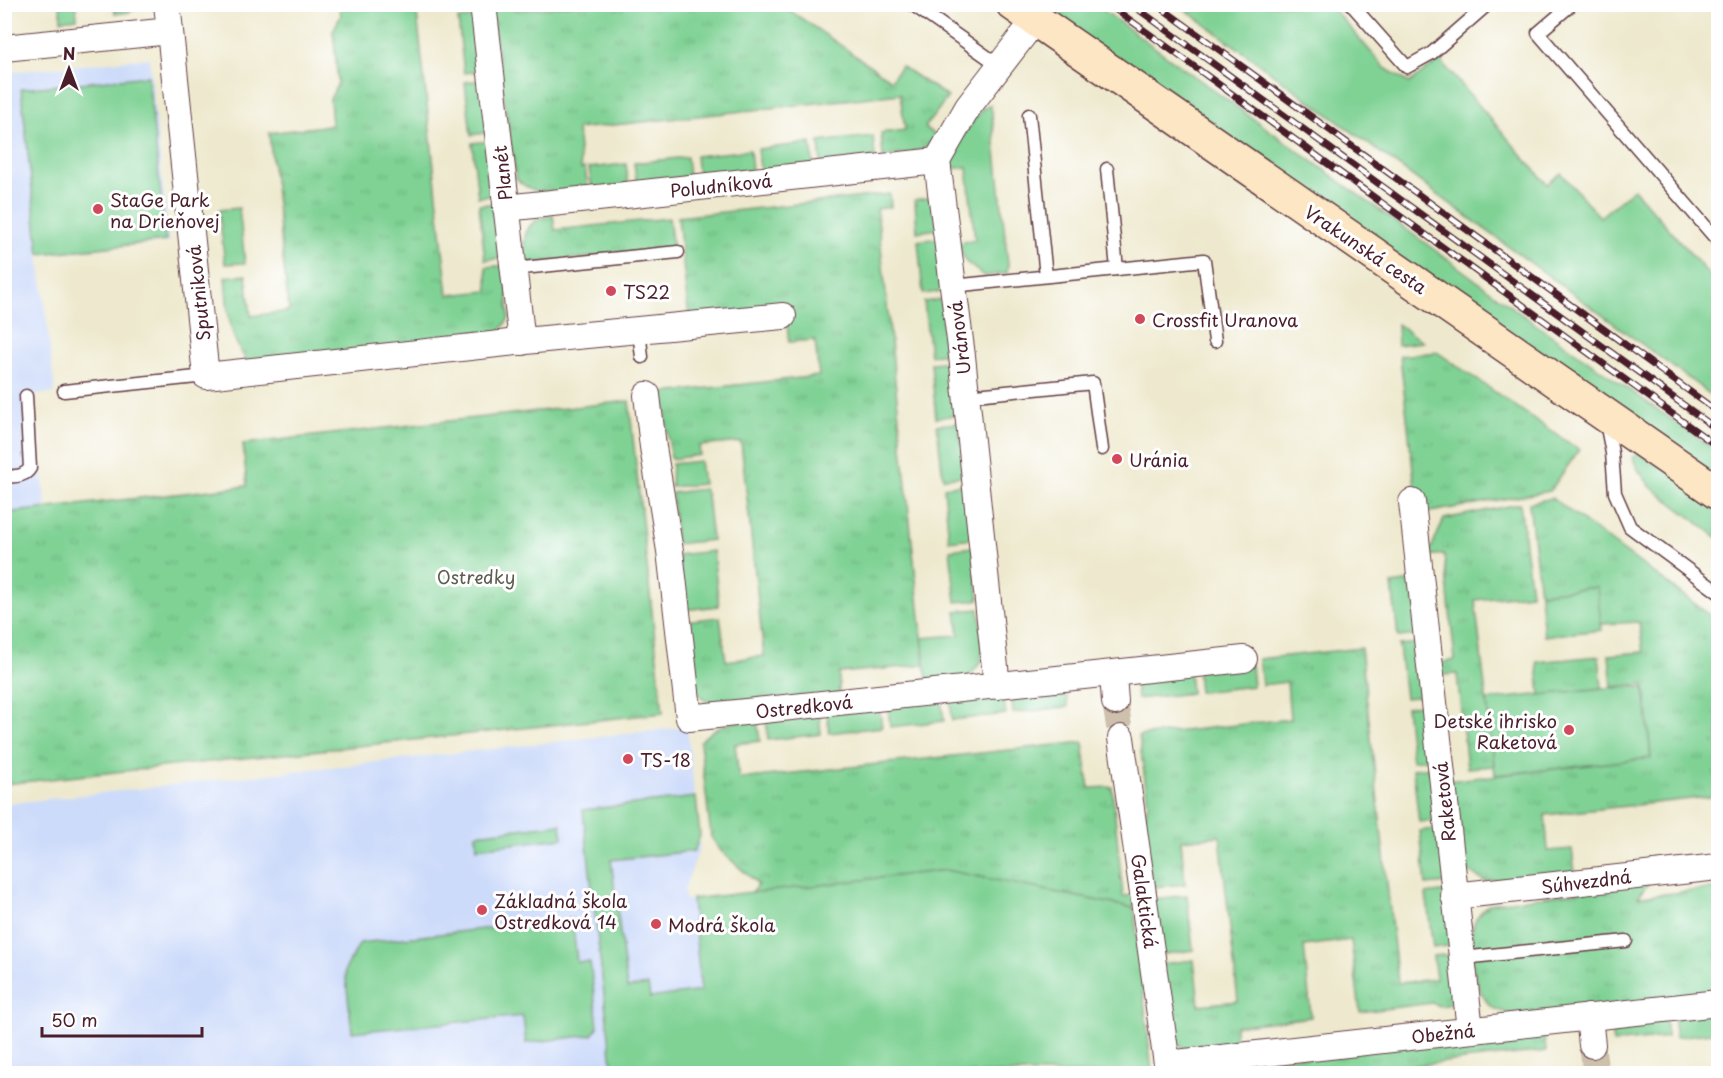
<svg xmlns="http://www.w3.org/2000/svg" width="1723" height="1078" font-family="'Playpen Sans',sans-serif">
  <style>
    .built { fill: #cddbfa }
    .grass { fill: #7fd294; stroke: #647860; stroke-width: 1.5 }
    .park { fill: url(#park-tufts); stroke: #647860; stroke-width: 1.5 }
    .lines { fill: none; stroke-linecap: round; stroke-linejoin: round }
    .street-tunnel { stroke: #cdc1ad; stroke-width: 26; stroke-dasharray: 26 13; stroke-linecap: butt }
    .lane-casing { stroke: #633d43; stroke-width: 15 }
    .street-casing { stroke: #633d43; stroke-width: 28 }
    .secondary-casing { stroke: #633d43; stroke-width: 36 }
    .lane { stroke: #fff; stroke-width: 12 }
    .street { stroke: #fff; stroke-width: 26 }
    .secondary { stroke: #fce6c4; stroke-width: 33 }
    .rail-casing { stroke: #4a1f2b; stroke-width: 7 }
    .rail { stroke: #fff; stroke-width: 4.5; stroke-dasharray: 14; stroke-linecap: butt }
    .poi-dot { fill: #d1495b; stroke: #fff; stroke-width: 2 }
    .labels { text-anchor: middle; dominant-baseline: central; stroke-width: 6; stroke-linejoin: round; paint-order: stroke }
    .street-label { font-size: 18px; fill: #4a1f2b; stroke: #fff }
    .poi-label { font-size: 18px; fill: #4a1f2b; stroke: #fff; text-anchor: start }
    .park-label { font-size: 18px; fill: #5d5e50; stroke: #fff }
  </style>
  <defs>
    <pattern id="park-tufts" width="24" height="20" patternUnits="userSpaceOnUse" patternTransform="scale(1.5)"><rect width="24" height="20" fill="#7fd294"/><path d="M3 7l-1-3M5 7V3M7 7l1-3M15 17l-1-3M17 17v-4M19 17l1-3" fill="none" stroke="#6fb480"/></pattern>
  </defs>
  <rect width="100%" height="100%" fill="#fff"/>
  <filter id="ink" filterUnits="userSpaceOnUse"><feTurbulence type="fractalNoise" baseFrequency=".0167" numOctaves="2"/><feDisplacementMap in="SourceGraphic" scale="12" xChannelSelector="R" yChannelSelector="G"/><feConvolveMatrix kernelMatrix="1 2 1 2 8 2 1 2 1" color-interpolation-filters="sRGB"/></filter>
  <filter id="wash" filterUnits="userSpaceOnUse"><feTurbulence type="fractalNoise" baseFrequency=".008" numOctaves="4" result="noise"/><feDisplacementMap in="SourceGraphic" scale="24" xChannelSelector="R" yChannelSelector="G"/><feGaussianBlur stdDeviation="1.35" result="paint"/><feColorMatrix in="noise" values="0 0 0 0 0 0 0 0 0 0 0 0 0 0 0 0 0 1.4 0 .05"/><feComposite in="paint" operator="in"/></filter>
  <g filter="url(#wash)">
    <rect width="100%" height="100%" fill="#eee9ce"/>
    <g class="built">
      <polygon points="149,58 169,242 39,255 55,393 33,395 46,508 5,513 4,73"/>
      <polygon points="687,727 700,847 684,890 685,900 946,870 1152,1073 5,1073 4,804"/>
    </g>
    <g class="grass">
      <polygon points="1035,5 1096,5 1450,261 1531,321 1718,452 1718,479"/>
      <polygon points="1179,5 1330,5 1385,68 1409,83 1440,60 1547,184 1561,173 1600,217 1634,189 1718,285 1718,400"/>
      <polygon points="479,17 484,71 464,73 458,19"/>
      <polygon points="148,76 166,241 39,254 21,89"/>
      <polygon points="486,80 491,132 471,135 465,82"/>
      <polygon points="991,105 1008,264 1007,273 984,276 966,262 957,243 975,240 967,167 949,169 949,155 982,109"/>
      <polygon points="873,136 875,158 821,164 819,142"/>
      <polygon points="492,141 498,195 478,197 472,143"/>
      <polygon points="811,143 813,165 760,170 758,149"/>
      <polygon points="750,150 752,170 698,177 696,156"/>
      <polygon points="687,157 689,178 637,184 634,163"/>
      <polygon points="626,164 628,185 592,189 589,168"/>
      <polygon points="935,197 938,229 917,232 915,200"/>
      <polygon points="499,203 505,258 485,260 479,205"/>
      <polygon points="239,208 245,263 225,264 219,210"/>
      <polygon points="940,238 945,291 923,294 918,241"/>
      <polygon points="946,299 952,353 930,355 924,302"/>
      <polygon points="1397,324 1423,342 1398,345"/>
      <polygon points="953,361 958,415 936,418 931,363"/>
      <polygon points="959,423 965,476 943,478 937,425"/>
      <polygon points="1641,453 1718,506 1718,538 1651,487 1639,471 1632,457"/>
      <polygon points="700,461 703,484 671,487 672,464"/>
      <polygon points="966,484 972,538 949,541 944,487"/>
      <polygon points="704,489 707,496 712,540 676,544 672,493"/>
      <polygon points="973,547 979,600 956,602 950,550"/>
      <polygon points="713,551 719,606 684,610 678,555"/>
      <polygon points="1413,581 1419,635 1398,637 1392,584"/>
      <polygon points="1598,587 1602,630 1544,636 1540,593"/>
      <polygon points="979,609 983,641 981,662 967,679 927,680 922,638 959,635 956,611"/>
      <polygon points="1420,643 1426,696 1405,698 1399,645"/>
      <polygon points="1251,665 1253,686 1199,692 1197,670"/>
      <polygon points="1189,671 1191,693 1137,699 1135,677"/>
      <polygon points="1065,685 1068,707 1013,713 1011,691"/>
      <polygon points="1644,687 1651,759 1495,775 1487,700 1602,688"/>
      <polygon points="1003,692 1006,714 952,720 950,698"/>
      <polygon points="941,698 944,721 890,727 888,704"/>
      <polygon points="1427,704 1433,758 1412,761 1406,707"/>
      <polygon points="879,705 882,727 829,733 827,710"/>
      <polygon points="819,711 821,734 768,740 766,718"/>
      <polygon points="1434,767 1440,820 1419,822 1413,769"/>
      <polygon points="696,797 700,836 694,851 611,860 627,988 648,985 650,998 701,991 692,899 946,870 1134,908 1152,1073 613,1073 583,810"/>
      <polygon points="561,824 563,838 477,848 476,834"/>
      <polygon points="1441,828 1447,883 1426,885 1420,831"/>
      <polygon points="1448,891 1454,945 1433,948 1426,894"/>
      <polygon points="1187,895 1193,950 1159,955 1153,899"/>
      <polygon points="572,919 577,962 590,962 598,1027 592,1035 526,1043 523,1016 352,1032 345,970 360,943"/>
      <polygon points="1718,1011 1718,1032 1676,1037 1673,1016"/>
      <polygon points="1665,1017 1667,1037 1613,1043 1610,1022"/>
    </g>
    <g class="park">
      <path d="M 586,4 L 782,5 L 891,80 L 901,66 L 948,97 L 925,127 L 938,137 C 927,153 901,155 883,157 L 881,133 L 905,130 L 900,94 L 577,129 L 581,169 L 585,168 L 588,189 C 564,192 533,199 516,178 L 490,5 L 517,5 L 517,10 Z"/>
      <polygon points="60,5 76,5 77,18 61,20"/>
      <polygon points="114,5 114,4 140,5 130,12 115,14"/>
      <path d="M 339,5 L 416,5 L 448,295 L 488,291 L 486,267 L 506,265 L 509,318 L 501,330 L 490,337 L 249,363 C 227,337 228,309 225,277 L 246,275 L 251,316 L 289,311 L 269,133 L 332,125 L 330,99 L 338,83 L 333,31 L 341,15 Z"/>
      <polygon points="890,194 891,207 877,209 925,665 839,673 839,699 715,705 704,700 697,692 685,621 720,617 726,661 764,656 741,442 699,446 700,455 671,459 663,393 819,376 815,340 789,342 786,319 689,319 678,217"/>
      <path d="M 553,215 L 555,230 L 669,218 L 673,249 L 524,264 C 522,239 523,219 553,215 Z"/>
      <polygon points="1437,352 1579,450 1550,491 1418,514 1400,356"/>
      <polygon points="629,401 663,713 5,784 5,513 247,486 243,444"/>
      <polygon points="1552,498 1718,621 1718,796 1545,815 1548,851 1572,849 1575,873 1484,881 1462,868 1447,781 1651,758 1645,684 1612,687 1609,655 1643,652 1639,622 1601,624 1597,587 1540,593 1529,503"/>
      <polygon points="1520,504 1531,594 1475,600 1494,766 1467,768 1457,674 1441,675 1440,663 1455,660 1444,554 1428,556 1444,519"/>
      <path d="M 1361,648 L 1398,983 L 1436,979 L 1433,956 L 1454,954 L 1458,1003 L 1439,1006 L 1432,1003 L 1360,1012 L 1351,940 L 1304,946 L 1311,1017 L 1235,1026 L 1235,1044 C 1221,1045 1203,1050 1188,1049 C 1163,1046 1163,983 1161,964 L 1194,960 L 1199,1005 L 1238,1001 L 1220,836 L 1181,840 L 1185,884 L 1152,887 L 1143,825 L 1148,803 L 1139,736 L 1290,719 L 1287,682 L 1262,685 L 1259,659 Z"/>
      <polygon points="1599,656 1602,688 1540,695 1537,662"/>
      <path d="M 757,719 L 760,741 L 735,744 L 739,779 L 1083,742 L 1089,788 L 1112,787 L 1123,896 L 1135,895 L 1134,908 L 946,870 L 752,893 L 758,884 L 721,851 L 711,837 L 700,742 C 715,724 735,721 757,719 Z"/>
      <path d="M 1649,882 L 1638,897 L 1718,888 L 1718,999 L 1517,1014 C 1507,1013 1498,1012 1491,1006 C 1475,993 1467,946 1473,926 C 1476,916 1482,911 1489,904 Z"/>
      <polygon points="1543,1030 1546,1051 1335,1074 1152,1074 1152,1072"/>
    </g>
  </g>
  <g filter="url(#ink)">
    <g class="lines">
      <g class="street-tunnel">
        <polyline points="1115,702 1121,738"/>
        <polyline points="1592,1045 1596,1074"/>
      </g>
      <defs>
        <g id="lane">
          <polyline points="912,4 1000,66"/>
          <polyline points="1351,4 1407,67 1432,53 1488,4"/>
          <polyline points="1572,4 1538,33 1718,241"/>
          <polyline points="1029,115 1046,276"/>
          <polyline points="1107,169 1117,269"/>
          <polyline points="513,269 678,252"/>
          <polyline points="953,286 1204,260 1215,341"/>
          <polyline points="639,331 642,357"/>
          <polyline points="64,391 206,376"/>
          <polyline points="966,396 1093,383 1102,449"/>
          <polyline points="1606,422 1612,453 1615,493 1630,527 1718,592"/>
          <path d="M 4,477 C 14,476 25,477 30,468 L 26,396"/>
          <polyline points="1462,958 1626,941"/>
        </g>
        <g id="street">
          <polyline points="483,4 522,342"/>
          <polyline points="170,31 206,376 535,340 783,316"/>
          <polyline points="4,48 170,31 167,4"/>
          <polyline points="506,208 937,161"/>
          <polyline points="647,395 653,447 670,551 689,718 1244,659"/>
          <polyline points="1412,502 1470,1030"/>
          <polyline points="1113,674 1115,702"/>
          <polyline points="997,686 962,356 937,161 968,107 1035,20"/>
          <polyline points="1121,738 1167,1064 1718,1003"/>
          <polyline points="1454,896 1718,867"/>
          <polyline points="1589,1017 1592,1045"/>
        </g>
        <polyline id="secondary" points="1013,4 1718,493"/>
      </defs>
      <use href="#lane" class="lane-casing"/>
      <use href="#street" class="street-casing"/>
      <use href="#secondary" class="secondary-casing"/>
      <use href="#lane" class="lane"/>
      <use href="#street" class="street"/>
      <use href="#secondary" class="secondary"/>
      <defs>
        <g id="rail">
          <polyline points="1108,4 1718,447"/>
          <polyline points="1131,4 1718,430"/>
          <polyline points="1156,4 1718,412"/>
        </g>
      </defs>
      <use href="#rail" class="rail-casing"/>
      <use href="#rail" class="rail"/>
    </g>
  </g>
  <g class="poi-dot">
    <circle cx="98" cy="209" r="6"/>
    <circle cx="611" cy="291" r="6"/>
    <circle cx="1140" cy="319" r="6"/>
    <circle cx="1117" cy="459" r="6"/>
    <circle cx="1569" cy="730" r="6"/>
    <circle cx="628" cy="759" r="6"/>
    <circle cx="482" cy="910" r="6"/>
    <circle cx="656" cy="924" r="6"/>
  </g>
  <g class="labels">
    <g class="street-label">
      <text transform="translate(502 173) rotate(-96)">Planét</text>
      <text transform="translate(721 185) rotate(-6)">Poludníková</text>
      <text transform="translate(1366 249) rotate(34)">Vrakunská cesta</text>
      <text transform="translate(198 293) rotate(-96)">Sputniková</text>
      <text transform="translate(959 338) rotate(-97)">Uránová</text>
      <text transform="translate(804 706) rotate(-6)">Ostredková</text>
      <text transform="translate(1444 802) rotate(-96)">Raketová</text>
      <text transform="translate(1586 881) rotate(-7)">Súhvezdná</text>
      <text transform="translate(1145 901) rotate(82)">Galaktická</text>
      <text transform="translate(1443 1033) rotate(-6)">Obežná</text>
    </g>
    <g class="poi-label">
      <text x="110" y="199">StaGe Park<tspan x="110" dy="21">na Drieňovej</tspan></text>
      <text x="623" y="291">TS22</text>
      <text x="1152" y="319">Crossfit Uranova</text>
      <text x="1129" y="459">Uránia</text>
      <text x="1557" y="720" text-anchor="end">Detské ihrisko<tspan x="1557" dy="21">Raketová</tspan></text>
      <text x="640" y="759">TS-18</text>
      <text x="494" y="900">Základná škola<tspan x="494" dy="21">Ostredková 14</tspan></text>
      <text x="668" y="924">Modrá škola</text>
    </g>
    <g class="park-label">
      <text x="476" y="576">Ostredky</text>
    </g>
  </g>
  <rect width="1723" height="1078" fill="none" stroke="#fff" stroke-width="24"/>
  <g transform="translate(69 69)" stroke="#ffffff" stroke-width="4.5" paint-order="stroke">
  <path d="M0-4.5L10 22L0 15L-10 22Z" fill="#4a1f2b"/>
  <text y="-9" font-size="16" font-weight="bold" text-anchor="middle" fill="#4a1f2b">N</text>
  </g>
  <path d="M42 1027v9h160v-9" fill="none" stroke="#4a1f2b" stroke-width="3"/>
  <text x="51" y="1027" font-size="18" fill="#4a1f2b" stroke="#ffffff" stroke-width="4.5" paint-order="stroke">50 m</text>
</svg>
